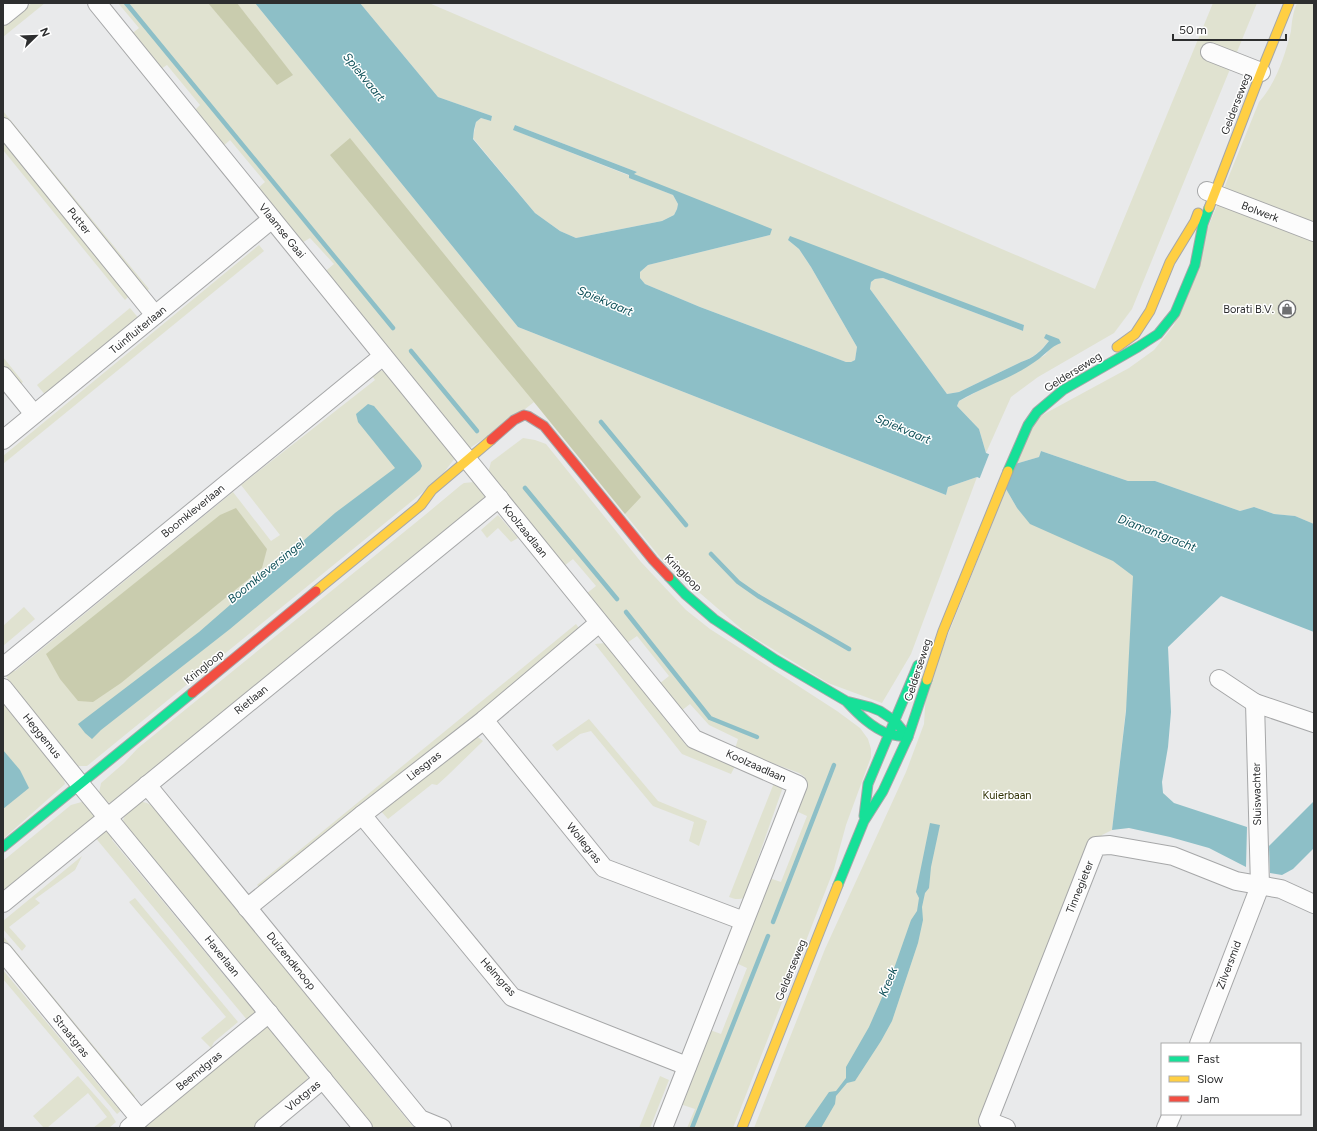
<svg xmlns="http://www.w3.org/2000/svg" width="1317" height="1131" font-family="Figtree,sans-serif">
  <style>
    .green { fill: #e0e2d0 }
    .forest { fill: #c9ccae }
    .water { fill: #8dbfc7 }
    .pier { fill: #e9eaeb }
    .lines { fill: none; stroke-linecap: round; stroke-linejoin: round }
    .stream { stroke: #8dbfc7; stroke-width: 4.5 }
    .street-casing { stroke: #a6a7a8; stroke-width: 20 }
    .fast-casing { stroke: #a6a7a8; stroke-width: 11 }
    .slow-casing { stroke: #a6a7a8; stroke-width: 11 }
    .jam-casing { stroke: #a6a7a8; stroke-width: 11 }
    .street { stroke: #fcfcfc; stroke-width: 18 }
    .fast { stroke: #16e098; stroke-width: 9 }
    .slow { stroke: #ffcf43; stroke-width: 9 }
    .jam { stroke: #f24e42; stroke-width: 9 }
    .labels { text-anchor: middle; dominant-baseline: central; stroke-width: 3; stroke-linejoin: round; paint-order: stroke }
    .street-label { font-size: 11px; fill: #2d2e2f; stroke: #fff }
    .poi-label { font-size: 11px; fill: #2d2e2f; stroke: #fff; text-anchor: end }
    .park-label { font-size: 11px; fill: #303104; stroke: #fff }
    .water-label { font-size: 12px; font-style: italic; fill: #0e5058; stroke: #fff }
  </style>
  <rect width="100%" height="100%" fill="#e9eaeb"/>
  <g class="green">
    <polygon points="32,3 45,3 3,37 3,26"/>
    <polygon points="118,3 255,3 518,327 946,495 948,487 977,477 911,654 882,703 828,683 745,632 664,562 534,402 510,421 470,448 464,444 322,274 334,264 310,238 300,244 255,191 265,182 230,140 221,148 192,113 200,105 167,65 158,71 130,35 139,28"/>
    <path d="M 360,3 L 429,3 L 1095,289 L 1213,3 L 1257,3 L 1132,309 L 1114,333 L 1038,377 L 1011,397 L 986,453 L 979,429 L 957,406 L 959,401 L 967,397 L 1045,355 L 1053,345 L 1049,341 C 1041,350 1034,358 1021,362 L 959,392 L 947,394 L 870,289 L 871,282 L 875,279 L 883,278 L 1023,331 L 1024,325 L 788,240 L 799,249 L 811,267 L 857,347 L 855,360 L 851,362 L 846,362 L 700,307 L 645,284 L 640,278 L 640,272 L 648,265 L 770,235 L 633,174 L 637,172 L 515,125 L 514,130 L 630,176 L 630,178 L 673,195 L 678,204 L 677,209 L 674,215 L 662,221 L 576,238 L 560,231 L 535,213 L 473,138 L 476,122 L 481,118 L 491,121 L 492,116 L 438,97 Z"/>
    <path d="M 1297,3 L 1314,3 L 1314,524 L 1295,516 L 1274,514 L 1254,507 L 1240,511 L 1155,481 L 1128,481 L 1041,451 L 1039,457 L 1015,464 L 1035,419 L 1129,368 L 1154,350 L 1174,325 L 1207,230 L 1259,102 C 1276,83 1285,56 1291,31 C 1292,21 1293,12 1297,3 Z"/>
    <polygon points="3,111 149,289 145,292 3,121"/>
    <polygon points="3,140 129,296 125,300 3,150"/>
    <polygon points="259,245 264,251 3,464 3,456"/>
    <polygon points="130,308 140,320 47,397 37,385"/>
    <polygon points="3,357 23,382 18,386 3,368"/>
    <polygon points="377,370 387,372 455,458 439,479 87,766 78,766 9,683 6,675 10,670 15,671 233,492 271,541 280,535 241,485 375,380 370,373"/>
    <polygon points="523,438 535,440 546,444 641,562 686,610 710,629 837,711 860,728 868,739 871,749 871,757 846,825 834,869 733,1128 687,1128 695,1109 680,1104 710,1030 721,1034 747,968 736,963 769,878 781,882 807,816 796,811 807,785 805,777 799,773 735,749 738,739 709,725 690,704 681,711 659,684 669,676 637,636 627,643 586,594 596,586 573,559 564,566 488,473 491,462"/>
    <polygon points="474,482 483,487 486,498 113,803 105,802 99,793 101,783 124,763 138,748 425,515 461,485 464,483"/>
    <polygon points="1006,489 1017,508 1147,575 1126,709 1112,830 1102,835 980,1128 754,1128 825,949 906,772 924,724 926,690"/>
    <polygon points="498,515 518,538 511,542 498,528 487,538 481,530"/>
    <polygon points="24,607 35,619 3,646 3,626"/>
    <polygon points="576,624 581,631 263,890 257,885"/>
    <polygon points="605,643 686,745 735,766 731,774 682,754 595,644"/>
    <polygon points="3,698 62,772 65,784 3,839"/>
    <polygon points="589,719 658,801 707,821 699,846 689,841 694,822 653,806 591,731 580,734 557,751 552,745"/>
    <polygon points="474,734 483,741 447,776 437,785 432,784 388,819 380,810"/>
    <path d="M 774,783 L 783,787 L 744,898 C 738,900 734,899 729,897 Z"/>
    <polygon points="85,801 92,806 94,816 90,826 3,897 3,861 71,805"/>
    <polygon points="139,801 147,803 154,807 414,1128 374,1128 127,828 123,820 126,813"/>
    <polygon points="100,831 110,832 116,835 112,840 243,998 247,995 255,1004 255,1014 248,1021 94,836"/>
    <polygon points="82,856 75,870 35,899 40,903 9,927 26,946 22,951 3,929 3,921"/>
    <polygon points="135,898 238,1022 214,1042 211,1048 201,1038 226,1017 129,902"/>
    <polygon points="3,936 135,1096 131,1100 3,941"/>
    <polygon points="3,970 117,1107 121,1104 124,1108 117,1114 3,979"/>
    <path d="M 262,1027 L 268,1027 L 307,1070 C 309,1079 307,1083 301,1089 L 254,1128 L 139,1128 Z"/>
    <polygon points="78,1076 109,1111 116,1122 109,1128 93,1128 107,1117 88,1093 47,1128 44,1128 33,1116"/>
    <polygon points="660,1076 669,1080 650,1128 639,1128"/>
  </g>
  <g class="forest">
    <polygon points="208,3 237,3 293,75 277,85"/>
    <polygon points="350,138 641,497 625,514 534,402 330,155"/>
    <polygon points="236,508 267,549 262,568 121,683 93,702 78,701 60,679 46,654 220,515"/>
  </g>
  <g class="water">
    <path d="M 255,3 L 360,3 L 438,97 L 492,116 L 491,121 L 481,118 L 476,122 L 474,130 L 473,139 L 535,213 L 560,231 L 576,238 L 662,221 L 674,215 L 677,209 L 678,204 L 673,195 L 629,178 L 629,175 L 513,130 L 515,125 L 637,172 L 634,174 L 772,229 L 770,235 L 648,265 L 640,272 L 640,278 L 645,284 L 700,307 L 846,362 L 851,362 L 855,360 L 857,347 L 811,267 L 799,249 L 788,240 L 790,236 L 1024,325 L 1023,331 L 883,278 L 875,279 L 871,282 L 870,289 L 947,394 L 959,392 L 1021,362 C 1034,358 1041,351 1049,341 L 1044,338 L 1046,334 L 1059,339 L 1061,343 C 1051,346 1045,355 1036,361 C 1013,378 984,386 959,401 L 957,406 L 979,429 L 986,453 L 1015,464 L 1039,457 L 1041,451 L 1128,481 L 1155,481 L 1240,511 L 1254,507 L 1274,514 L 1295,516 L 1314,524 L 1314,632 L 1221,596 L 1168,647 L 1171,712 L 1168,747 L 1162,782 L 1163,793 L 1174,803 L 1247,827 L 1246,867 L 1209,848 L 1170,837 L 1129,828 L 1112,830 L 1126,711 L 1133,576 L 1113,561 L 1030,524 L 1017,508 L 1006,489 L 977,477 L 948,487 L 946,495 L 518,327 Z"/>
    <polygon points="368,404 374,406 420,461 422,466 420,470 230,629 101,730 92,739 85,733 78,724 199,632 335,513 395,468 358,422 356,414"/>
    <polygon points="3,750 20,770 29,788 3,809"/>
    <polygon points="1314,801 1314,848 1293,869 1282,875 1270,873 1269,846"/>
    <polygon points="930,823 940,825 931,867 929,888 925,893 922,907 923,920 918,943 892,1021 881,1041 855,1081 847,1083 836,1096 835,1104 821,1128 804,1128 829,1092 836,1091 846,1078 846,1067 869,1027 891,977 911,920 917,911 919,898 916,892"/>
  </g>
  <polygon class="pier" points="990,452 1015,462 1004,490 979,480"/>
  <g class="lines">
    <g class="stream">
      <polyline points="126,3 393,328"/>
      <polyline points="411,351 477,431"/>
      <polyline points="601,422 686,525"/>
      <polyline points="525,488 617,599"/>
      <polyline points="711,554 738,582 758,596 849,649"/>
      <polyline points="626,612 710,718 757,737"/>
      <polyline points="773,922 834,765"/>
      <polyline points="692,1128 768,936"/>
    </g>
    <defs>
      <g id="street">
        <polyline points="97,3 694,739 798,785 663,1128"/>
        <polyline points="3,16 19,3"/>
        <polyline points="1210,52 1261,72"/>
        <polyline points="3,127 155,315"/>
        <polyline points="1207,191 1314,232"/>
        <polyline points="3,376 34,414"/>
        <polyline points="3,440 272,219"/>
        <polyline points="3,667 383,356"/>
        <polyline points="1219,679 1255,703"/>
        <polyline points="3,688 80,784 363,1128"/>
        <polyline points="484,720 604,868 744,921"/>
        <polyline points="147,785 420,1119 442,1128"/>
        <polyline points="362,815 512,997 687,1066"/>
        <polyline points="3,903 499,498"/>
        <polyline points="247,908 362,815 484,720 599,623"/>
        <polyline points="3,952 140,1119"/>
        <polyline points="1199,1044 1260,886 1255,703 1314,723"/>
        <polyline points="129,1128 269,1013"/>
        <polyline points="264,1128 323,1079"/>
        <polyline points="1006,1128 988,1121 1096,846 1110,845 1173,856 1236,881 1281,889 1314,904"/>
        <polyline points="1166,1128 1172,1114"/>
      </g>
      <g id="fast">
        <polyline points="1008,471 1028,425 1037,412 1063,390 1138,347 1158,334 1175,313 1195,265 1203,224 1209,208"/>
        <path d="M 669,577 L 685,594 L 714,619 L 776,660 L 846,701 L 870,707 L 880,711 L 895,721 L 908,737 C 902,736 895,736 889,734 C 872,728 858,714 846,701"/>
        <polyline points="864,816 868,784 918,665"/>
        <polyline points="3,847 192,693"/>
        <polyline points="838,885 864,821 883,791 908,737 927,680"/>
      </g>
      <g id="slow">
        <polyline points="1209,208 1261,72 1289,3"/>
        <polyline points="1117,347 1135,334 1150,311 1170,262 1195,221 1198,213"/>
        <polyline points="316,591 421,505 432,490 491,440"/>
        <polyline points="927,680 943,631 1008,471"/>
        <polyline points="742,1128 838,885"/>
      </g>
      <g id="jam">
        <polyline points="491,440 514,420 524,415 528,416 544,426 653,560 669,577"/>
        <polyline points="192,693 316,591"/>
      </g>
    </defs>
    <use href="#street" class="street-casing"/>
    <use href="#fast" class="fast-casing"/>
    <use href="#slow" class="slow-casing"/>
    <use href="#jam" class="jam-casing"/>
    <use href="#street" class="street"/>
    <use href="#fast" class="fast"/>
    <use href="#slow" class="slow"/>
    <use href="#jam" class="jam"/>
  </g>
  <defs>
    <symbol id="shop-ring" viewBox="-11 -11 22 22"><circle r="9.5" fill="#fff" stroke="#6f7071" stroke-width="1.5"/><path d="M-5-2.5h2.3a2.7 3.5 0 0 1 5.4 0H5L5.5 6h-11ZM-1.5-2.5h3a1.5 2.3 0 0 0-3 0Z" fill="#6f7071"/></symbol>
  </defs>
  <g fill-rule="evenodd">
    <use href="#shop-ring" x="1277" y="299" width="20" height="20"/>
  </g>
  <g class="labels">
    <g class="street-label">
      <text transform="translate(1236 104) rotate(-69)">Gelderseweg</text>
      <text transform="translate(1260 212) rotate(21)">Bolwerk</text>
      <text transform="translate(79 221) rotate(51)">Putter</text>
      <text transform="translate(282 231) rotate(51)">Vlaamse Gaai</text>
      <text transform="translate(138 330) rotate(-39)">Tuinfluiterlaan</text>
      <text transform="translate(1073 372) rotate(-32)">Gelderseweg</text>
      <text transform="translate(193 511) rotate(-39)">Boomkleverlaan</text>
      <text transform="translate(525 531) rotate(51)">Koolzaadlaan</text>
      <text transform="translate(683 573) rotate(45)">Kringloop</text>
      <text transform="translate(204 667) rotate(-39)">Kringloop</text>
      <text transform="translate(918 670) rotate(-72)">Gelderseweg</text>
      <text transform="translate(251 700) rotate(-39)">Rietlaan</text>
      <text transform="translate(42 736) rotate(51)">Heggemus</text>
      <text transform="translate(424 766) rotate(-38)">Liesgras</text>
      <text transform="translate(756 766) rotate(24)">Koolzaadlaan</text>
      <text transform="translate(1257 794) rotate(-91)">Sluiswachter</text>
      <text transform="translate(584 843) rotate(51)">Wollegras</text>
      <text transform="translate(1080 887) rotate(-68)">Tinnegieter</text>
      <text transform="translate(222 956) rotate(51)">Haverlaan</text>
      <text transform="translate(291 961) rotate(51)">Duizendknoop</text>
      <text transform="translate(1229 965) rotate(-69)">Zilversmid</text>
      <text transform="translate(791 970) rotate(-68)">Gelderseweg</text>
      <text transform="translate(498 977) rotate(48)">Helmgras</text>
      <text transform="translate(71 1036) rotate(51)">Straatgras</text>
      <text transform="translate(199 1071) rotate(-39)">Beemdgras</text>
      <text transform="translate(303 1096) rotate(-40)">Vlotgras</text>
    </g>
    <g class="poi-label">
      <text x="1274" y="309">Borati B.V.</text>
    </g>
    <g class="park-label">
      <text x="1007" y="795">Kuierbaan</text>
    </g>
    <g class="water-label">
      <text transform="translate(364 77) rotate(51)">Spiekvaart</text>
      <text transform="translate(605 301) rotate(23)">Spiekvaart</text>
      <text transform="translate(903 429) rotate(23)">Spiekvaart</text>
      <text transform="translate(1157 533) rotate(21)">Diamantgracht</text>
      <text transform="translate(266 571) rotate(-39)">Boomkleversingel</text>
      <text transform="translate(888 982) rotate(-68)">Kreek</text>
    </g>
  </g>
  <rect width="1317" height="1131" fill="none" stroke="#2d2e2f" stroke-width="8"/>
  <rect x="1161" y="1043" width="140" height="72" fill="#ffffff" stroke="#ababac"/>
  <rect x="1169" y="1056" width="20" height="6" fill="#16e098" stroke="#ababac"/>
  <text x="1197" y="1063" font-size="12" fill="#2d2e2f">Fast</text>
  <rect x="1169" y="1076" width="20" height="6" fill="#ffcf43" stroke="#ababac"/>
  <text x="1197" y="1083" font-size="12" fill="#2d2e2f">Slow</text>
  <rect x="1169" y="1096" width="20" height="6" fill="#f24e42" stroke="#ababac"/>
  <text x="1197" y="1103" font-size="12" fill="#2d2e2f">Jam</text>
  <g transform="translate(36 36) rotate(67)" stroke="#ffffff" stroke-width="3" paint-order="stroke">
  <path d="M0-3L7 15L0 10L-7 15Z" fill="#2d2e2f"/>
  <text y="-6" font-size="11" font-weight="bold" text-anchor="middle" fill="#2d2e2f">N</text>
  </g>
  <path d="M1173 34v6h113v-6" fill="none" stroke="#2d2e2f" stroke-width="2"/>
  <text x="1179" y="34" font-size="12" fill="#2d2e2f" stroke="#ffffff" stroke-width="3" paint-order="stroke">50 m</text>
</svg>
